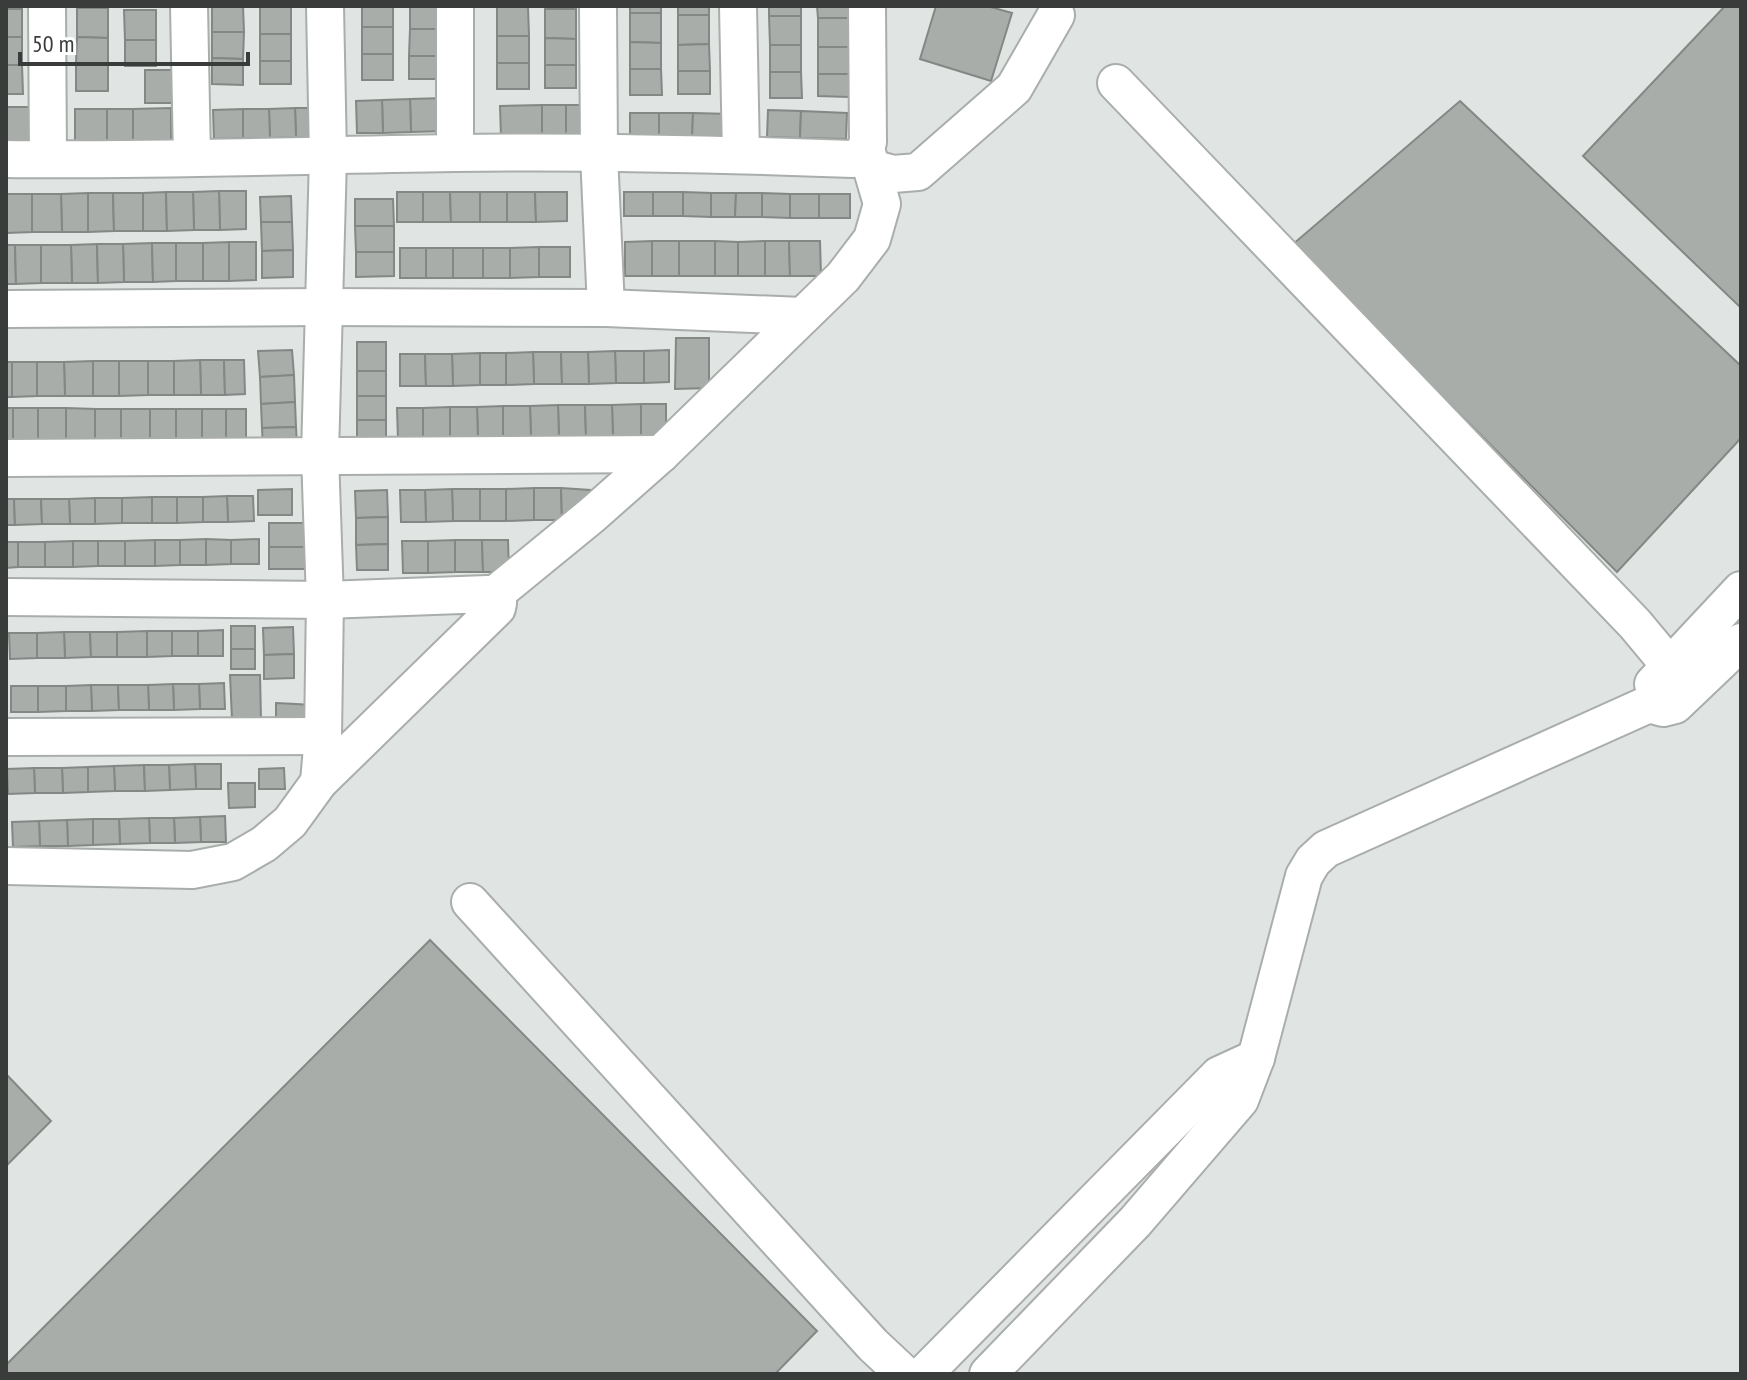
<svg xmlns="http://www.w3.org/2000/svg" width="1747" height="1380" font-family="'PT Sans Narrow',sans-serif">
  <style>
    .building { fill: #a9adaa; stroke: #848885; stroke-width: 2 }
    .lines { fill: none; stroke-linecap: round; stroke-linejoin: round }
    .minor-casing { stroke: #a9aeab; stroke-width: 40 }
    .minor { stroke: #fff; stroke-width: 36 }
  </style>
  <rect width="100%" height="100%" fill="#e0e4e2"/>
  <g class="building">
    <polygon points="212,6 243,6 244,32 212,32"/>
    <rect x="260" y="6" width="31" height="28"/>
    <rect x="362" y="6" width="31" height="21"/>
    <rect x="410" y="6" width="31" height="23"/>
    <rect x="630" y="6" width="31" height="7"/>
    <rect x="678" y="6" width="31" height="9"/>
    <rect x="769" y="6" width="32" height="10"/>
    <polygon points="817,6 849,6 849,18 818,18"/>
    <polygon points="936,6 987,6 1012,13 991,81 920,59"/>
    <polygon points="1725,6 1741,6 1741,308 1583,156"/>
    <polygon points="497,7 528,7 529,36 497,36"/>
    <polygon points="77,8 108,8 108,38 77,37"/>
    <rect x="6" y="9" width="16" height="28"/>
    <polygon points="545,9 576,9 576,39 545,38"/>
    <polygon points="124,10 156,10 156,40 125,40"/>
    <polygon points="630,13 661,13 661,43 630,42"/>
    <polygon points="678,15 709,15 709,44 678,45"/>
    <polygon points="769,16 801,16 801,45 770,45"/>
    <rect x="818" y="18" width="31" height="29"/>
    <rect x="362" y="27" width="31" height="27"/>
    <polygon points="410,29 441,29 441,56 409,56"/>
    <polygon points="212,32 244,32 243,59 212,58"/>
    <rect x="260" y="34" width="31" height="27"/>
    <rect x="497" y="36" width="32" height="27"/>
    <rect x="6" y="37" width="16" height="28"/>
    <polygon points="77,37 108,38 108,64 76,64"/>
    <polygon points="545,38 576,39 576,65 545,65"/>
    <rect x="125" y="40" width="31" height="26"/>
    <polygon points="630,42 661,43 661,69 630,69"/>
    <polygon points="709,44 710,71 678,71 678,45"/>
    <rect x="770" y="45" width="31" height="27"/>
    <rect x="818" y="47" width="31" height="27"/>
    <rect x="362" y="54" width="31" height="26"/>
    <rect x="409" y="56" width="32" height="23"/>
    <polygon points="212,58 243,59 243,85 212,84"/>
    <rect x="260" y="61" width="31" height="23"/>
    <rect x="497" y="63" width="32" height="26"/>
    <rect x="76" y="64" width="32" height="27"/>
    <polygon points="6,65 22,65 23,94 6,94"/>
    <rect x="545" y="65" width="31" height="23"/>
    <polygon points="630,69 661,69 662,95 630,95"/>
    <polygon points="145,70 181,70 182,103 145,103"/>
    <rect x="678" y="71" width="32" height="23"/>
    <polygon points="770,72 801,72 802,98 770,98"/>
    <polygon points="818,74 849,74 849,97 818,96"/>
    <polygon points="446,98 446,131 411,132 410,99"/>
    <polygon points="410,99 411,132 383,133 382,100"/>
    <polygon points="382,100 383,133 357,133 356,101"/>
    <polygon points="1460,101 1741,366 1741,438 1617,572 1292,245"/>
    <rect x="542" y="105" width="24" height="31"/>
    <polygon points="542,105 542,136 501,136 500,106"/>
    <rect x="566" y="105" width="29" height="31"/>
    <rect x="6" y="107" width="23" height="36"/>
    <polygon points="171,108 171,143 133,143 133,109"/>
    <polygon points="295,108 321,108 322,137 296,137"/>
    <polygon points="295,108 296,137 270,138 269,109"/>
    <polygon points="75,109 107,109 107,143 75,144"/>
    <rect x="107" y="109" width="26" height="34"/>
    <polygon points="243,109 269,109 270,138 243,138"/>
    <polygon points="243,109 243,138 214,139 213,110"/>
    <polygon points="768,110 801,111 800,138 767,137"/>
    <polygon points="801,111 847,113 846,139 800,138"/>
    <rect x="630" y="113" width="29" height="26"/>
    <polygon points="659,113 693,113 692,140 659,139"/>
    <polygon points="693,113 731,114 731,140 692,140"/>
    <polygon points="219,191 246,191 246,229 220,230"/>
    <polygon points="219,191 220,230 194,230 193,192"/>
    <polygon points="166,192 167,231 143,231 143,193"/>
    <polygon points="166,192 193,192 194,230 167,231"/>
    <rect x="397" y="192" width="26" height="30"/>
    <polygon points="423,192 450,192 451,222 423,222"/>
    <polygon points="450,192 480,192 480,222 451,222"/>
    <rect x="480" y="192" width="27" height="30"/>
    <polygon points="507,192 535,192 536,222 507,222"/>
    <polygon points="535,192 567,192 567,221 536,222"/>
    <rect x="624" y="192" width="29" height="24"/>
    <rect x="653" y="192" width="30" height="24"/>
    <polygon points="683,192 711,193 711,217 683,216"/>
    <polygon points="88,193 88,232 62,232 61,194"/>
    <polygon points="88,193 113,193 114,231 88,232"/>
    <polygon points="113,193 143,193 143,231 114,231"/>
    <polygon points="711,193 736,193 735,217 711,217"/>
    <polygon points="736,193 762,193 762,217 735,217"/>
    <polygon points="762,193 790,194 790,218 762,217"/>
    <polygon points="6,194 32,194 32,232 7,233"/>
    <polygon points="32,194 61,194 62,232 32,232"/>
    <rect x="790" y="194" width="29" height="24"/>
    <rect x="819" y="194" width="31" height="24"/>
    <polygon points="291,196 292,222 261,222 260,197"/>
    <polygon points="355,199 393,199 394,226 355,226"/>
    <polygon points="261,222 292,222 293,250 262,251"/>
    <polygon points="355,226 394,226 394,252 356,252"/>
    <rect x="652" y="241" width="27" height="35"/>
    <polygon points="652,241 652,276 625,276 625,242"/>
    <rect x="679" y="241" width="36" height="35"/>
    <polygon points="715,241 738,242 738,276 715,276"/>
    <polygon points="765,241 789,241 790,276 765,276"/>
    <polygon points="765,241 765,276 738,276 738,242"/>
    <polygon points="789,241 820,241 821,276 790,276"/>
    <polygon points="229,242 229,281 203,281 203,243"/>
    <polygon points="229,242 256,242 256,280 229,281"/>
    <polygon points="152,243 153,282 124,282 123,244"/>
    <polygon points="152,243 176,243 176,281 153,282"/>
    <rect x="176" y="243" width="27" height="38"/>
    <polygon points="97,244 98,283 72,283 71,245"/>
    <polygon points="97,244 123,244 124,282 98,283"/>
    <polygon points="6,245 15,245 16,284 6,284"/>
    <polygon points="15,245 41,245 41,283 16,284"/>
    <polygon points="41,245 71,245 72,283 41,283"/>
    <rect x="539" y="247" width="31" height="30"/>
    <polygon points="539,247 539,277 510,278 510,248"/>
    <rect x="400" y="248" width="26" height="30"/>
    <rect x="426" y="248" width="27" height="30"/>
    <rect x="453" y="248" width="30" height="30"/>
    <rect x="483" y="248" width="27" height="30"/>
    <polygon points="293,250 293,277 262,278 262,251"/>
    <polygon points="356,252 394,252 394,276 356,277"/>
    <polygon points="676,338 709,338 709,388 675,389"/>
    <rect x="357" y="342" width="29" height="29"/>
    <polygon points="292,350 294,375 260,377 258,351"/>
    <polygon points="669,350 669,382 644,383 644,351"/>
    <polygon points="615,351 644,351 644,383 616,383"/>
    <polygon points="615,351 616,383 589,384 588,352"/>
    <polygon points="533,352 561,352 562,384 534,384"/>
    <polygon points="533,352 534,384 506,385 506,353"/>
    <polygon points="561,352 588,352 589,384 562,384"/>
    <rect x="480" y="353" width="26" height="32"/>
    <polygon points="480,353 480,385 453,386 452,354"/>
    <polygon points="400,354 425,354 426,386 400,386"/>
    <polygon points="425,354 452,354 453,386 426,386"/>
    <polygon points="200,360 224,360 225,395 201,395"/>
    <polygon points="200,360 201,395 174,395 174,361"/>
    <polygon points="224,360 244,360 245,394 225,395"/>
    <polygon points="93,361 93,396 65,396 64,362"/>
    <rect x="93" y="361" width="26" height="35"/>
    <polygon points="119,361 148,361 148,395 119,396"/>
    <rect x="148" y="361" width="26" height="34"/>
    <rect x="6" y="362" width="6" height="35"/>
    <polygon points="12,362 37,362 37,396 12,397"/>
    <polygon points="37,362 64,362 65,396 37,396"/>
    <rect x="357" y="371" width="29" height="25"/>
    <polygon points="294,375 295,402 261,404 260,377"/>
    <rect x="357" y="396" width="29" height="24"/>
    <polygon points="295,402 296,427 262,428 261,404"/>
    <polygon points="641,404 666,404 666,436 641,437"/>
    <polygon points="641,404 641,437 613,437 612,405"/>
    <polygon points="558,405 585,405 586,437 559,438"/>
    <polygon points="558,405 559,438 531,438 530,406"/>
    <polygon points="585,405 612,405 613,437 586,437"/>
    <polygon points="503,406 530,406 531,438 503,438"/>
    <polygon points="503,406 503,438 478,439 477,407"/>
    <polygon points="450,407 477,407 478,439 450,439"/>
    <polygon points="450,407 450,439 423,440 423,408"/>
    <rect x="6" y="408" width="7" height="34"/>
    <rect x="13" y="408" width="25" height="34"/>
    <rect x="38" y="408" width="28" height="34"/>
    <polygon points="66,408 95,409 95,443 66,442"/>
    <polygon points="397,408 423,408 423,440 398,440"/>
    <rect x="95" y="409" width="26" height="34"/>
    <rect x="121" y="409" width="29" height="34"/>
    <rect x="150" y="409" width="26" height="34"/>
    <rect x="176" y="409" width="26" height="34"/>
    <polygon points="202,409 226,409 226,444 202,443"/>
    <rect x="226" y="409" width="20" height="35"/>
    <rect x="357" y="420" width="29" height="25"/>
    <polygon points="296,427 297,446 263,448 262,428"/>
    <polygon points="534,488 561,488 562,520 534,520"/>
    <polygon points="534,488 534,520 506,521 506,489"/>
    <polygon points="561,488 590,490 584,514 562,520"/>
    <polygon points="292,489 292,515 258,515 258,490"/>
    <polygon points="452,489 480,489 480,521 453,521"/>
    <polygon points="452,489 453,521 426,522 425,490"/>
    <rect x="480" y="489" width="26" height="32"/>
    <polygon points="387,490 388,517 356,518 355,491"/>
    <polygon points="400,490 425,490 426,522 401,522"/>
    <polygon points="227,496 253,496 254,521 228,522"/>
    <polygon points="227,496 228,522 203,522 203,497"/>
    <rect x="152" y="497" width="25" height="26"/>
    <polygon points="152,497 152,523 122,523 122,498"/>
    <polygon points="177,497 203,497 203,522 177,523"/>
    <polygon points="95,498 95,524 70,524 69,499"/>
    <polygon points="95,498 122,498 122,523 95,524"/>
    <polygon points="6,499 14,499 15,525 6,525"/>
    <polygon points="14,499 41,499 42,524 15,525"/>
    <polygon points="41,499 69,499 70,524 42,524"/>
    <polygon points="388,517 388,544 356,545 356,518"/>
    <rect x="269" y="523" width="37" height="24"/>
    <polygon points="206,539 231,540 231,564 206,565"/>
    <polygon points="206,539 206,565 180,565 180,540"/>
    <polygon points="259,539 259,564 231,564 231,540"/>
    <polygon points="155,540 155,566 125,566 125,541"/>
    <polygon points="155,540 180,540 180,565 155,566"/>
    <polygon points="455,540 455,572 428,573 428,541"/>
    <polygon points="455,540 482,540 483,572 455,572"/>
    <polygon points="482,540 508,540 509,572 483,572"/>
    <polygon points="73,541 98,541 98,566 73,567"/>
    <polygon points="73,541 73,567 45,567 45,542"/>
    <rect x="98" y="541" width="27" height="25"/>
    <polygon points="402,541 428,541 428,573 403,573"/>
    <polygon points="6,542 18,542 18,567 6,568"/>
    <rect x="18" y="542" width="27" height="25"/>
    <polygon points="388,544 388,570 357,570 356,545"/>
    <rect x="269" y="547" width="37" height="22"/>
    <rect x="231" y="626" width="24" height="23"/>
    <polygon points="293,627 294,654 264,655 263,628"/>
    <polygon points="223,630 223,656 198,656 198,631"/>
    <polygon points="147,631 172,631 172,656 147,657"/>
    <polygon points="147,631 147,657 117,657 117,632"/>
    <rect x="172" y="631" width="26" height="25"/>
    <polygon points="64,632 90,632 91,657 65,658"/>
    <polygon points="64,632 65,658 37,658 37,633"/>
    <polygon points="90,632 117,632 117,657 91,657"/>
    <polygon points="9,633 37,633 37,658 10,659"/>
    <rect x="231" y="649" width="24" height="20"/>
    <polygon points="294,654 294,678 264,679 264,655"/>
    <polygon points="230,675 260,675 261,719 232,719"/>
    <polygon points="224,683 225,709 200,709 199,684"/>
    <polygon points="173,684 199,684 200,709 174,710"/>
    <polygon points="173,684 174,710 149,710 148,685"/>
    <polygon points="91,685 118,685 119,710 92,711"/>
    <polygon points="91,685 92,711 66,711 66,686"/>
    <polygon points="118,685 148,685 149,710 119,710"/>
    <rect x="11" y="686" width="27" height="26"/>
    <polygon points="38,686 66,686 66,711 38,712"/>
    <polygon points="276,703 314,705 313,728 276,727"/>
    <polygon points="195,764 221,764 221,789 196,789"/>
    <polygon points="195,764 196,789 170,790 169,765"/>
    <polygon points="144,765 145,791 115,791 114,766"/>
    <polygon points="144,765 169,765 170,790 145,791"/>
    <polygon points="114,766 115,791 88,792 88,767"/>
    <polygon points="88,767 88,792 63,793 62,768"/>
    <polygon points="34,768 62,768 63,793 35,793"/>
    <polygon points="34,768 35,793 8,794 7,769"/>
    <polygon points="284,768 285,789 259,789 259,769"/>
    <polygon points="228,783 255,783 255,807 229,808"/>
    <polygon points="225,816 226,842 201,842 200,817"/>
    <polygon points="200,817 201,842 175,843 174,818"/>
    <polygon points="149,818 174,818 175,843 150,843"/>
    <polygon points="149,818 150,843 120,844 119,819"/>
    <polygon points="93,819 119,819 120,844 93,845"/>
    <polygon points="93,819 93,845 68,846 67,820"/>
    <polygon points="67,820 68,846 40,846 39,821"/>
    <polygon points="39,821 40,846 13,847 12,822"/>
    <polygon points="430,940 817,1331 775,1374 6,1374 6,1365"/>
    <polygon points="6,1074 51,1121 6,1166"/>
  </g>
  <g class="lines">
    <defs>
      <g id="minor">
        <polyline points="47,6 48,159"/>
        <polyline points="189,6 192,158"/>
        <polyline points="598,6 599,154 606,308"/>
        <polyline points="738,6 741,155"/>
        <polyline points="1116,83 1635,624 1670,666"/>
        <polyline points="455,153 455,6"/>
        <path d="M 6,159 C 155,161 305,155 454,153 C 587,151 720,154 853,159 L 863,154 L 868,142 L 867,6"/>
        <polyline points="872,168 893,174 918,172 1014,88 1056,15"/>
        <polyline points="6,309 322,307 606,308 802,316"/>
        <polyline points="6,458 661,454"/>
        <polyline points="493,596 592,515 661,454 843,277 872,239 882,204 866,149"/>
        <polyline points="6,597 325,600 488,594 498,603 497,608 319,782 290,822 264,844 233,862 192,870 6,866"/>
        <polyline points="1653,684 1741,590"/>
        <polyline points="6,737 323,736"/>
        <polyline points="319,782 323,736 325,600 320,455 328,157 325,6"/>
        <polyline points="470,902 873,1345 904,1374"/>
        <polyline points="924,1374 1219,1075 1256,1058"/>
        <polyline points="988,1374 1135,1222 1240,1100 1256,1058 1304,876 1313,861 1326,849 1649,704 1663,708 1675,705 1741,642"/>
      </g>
    </defs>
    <use href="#minor" class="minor-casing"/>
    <use href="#minor" class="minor"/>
  </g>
  <rect width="1747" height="1380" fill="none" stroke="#3a3c3b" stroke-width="16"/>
  <path d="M20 52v12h228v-12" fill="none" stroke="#3a3c3b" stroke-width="4"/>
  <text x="32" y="52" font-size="24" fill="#3a3c3b" stroke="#ffffff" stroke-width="6" paint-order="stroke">50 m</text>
</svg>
